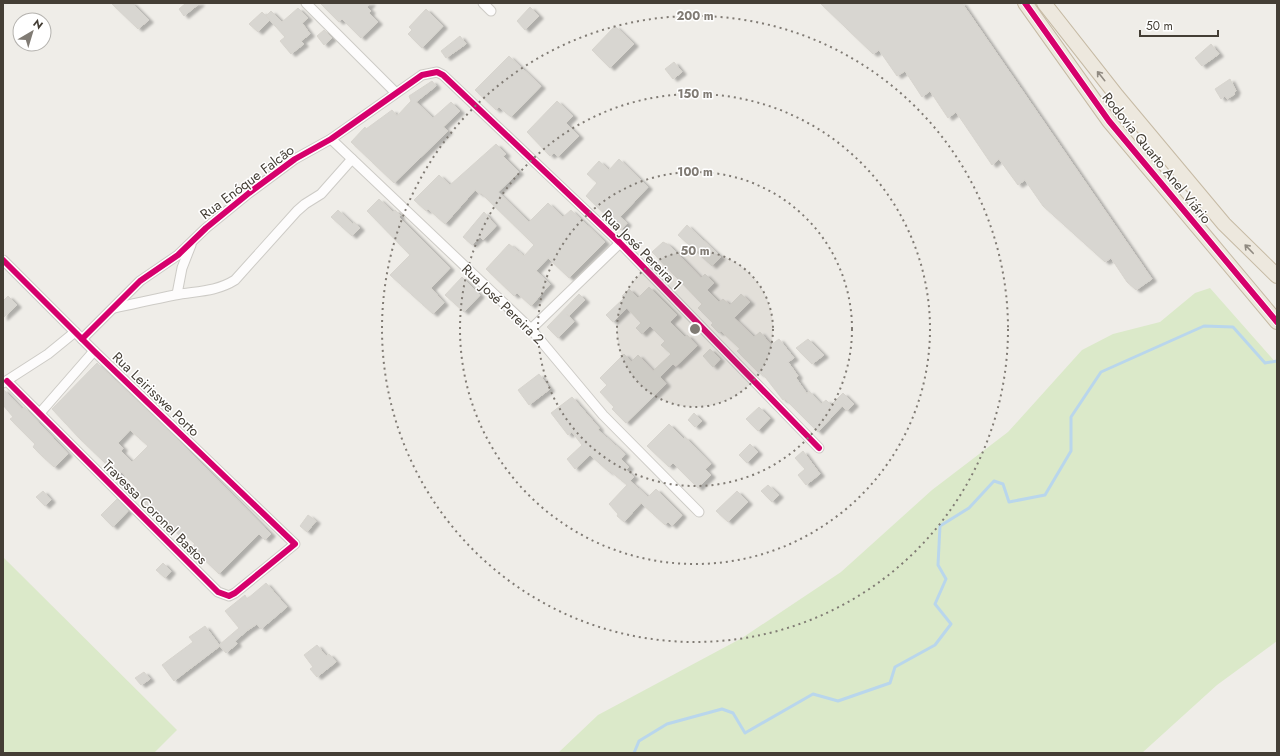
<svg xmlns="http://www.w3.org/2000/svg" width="1280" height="756" font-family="Jost,sans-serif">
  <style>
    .green { fill: #dbe9c9 }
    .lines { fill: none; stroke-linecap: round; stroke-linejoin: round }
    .stream { stroke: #b9d6ec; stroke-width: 3 }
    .building { fill: #d8d6d1; stroke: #d7d4ce; fill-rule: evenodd; filter: url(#shadow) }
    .minor-casing { stroke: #cdcbc6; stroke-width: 11 }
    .trunk-casing { stroke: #c6baa4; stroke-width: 16 }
    .minor { stroke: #fdfcfc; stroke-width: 9 }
    .trunk { stroke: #ede8de; stroke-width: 14 }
    .cycleway-casing { stroke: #fff; stroke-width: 8 }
    .cycleway { stroke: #d6006c; stroke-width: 6 }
    .oneway { stroke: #908a81 }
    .ring { fill: none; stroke: #807b74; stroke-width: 2; stroke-dasharray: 2 4 }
    .labels { text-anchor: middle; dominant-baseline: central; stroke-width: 3; stroke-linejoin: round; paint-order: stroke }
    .street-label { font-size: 14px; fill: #443e35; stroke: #fff }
    .centre { fill: #807b74; stroke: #fff; stroke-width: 2 }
    .ring-label { font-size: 12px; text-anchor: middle; font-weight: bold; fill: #807b74; stroke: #fff; stroke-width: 3; stroke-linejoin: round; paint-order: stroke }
  </style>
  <defs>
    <filter id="shadow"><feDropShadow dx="4.5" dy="2.5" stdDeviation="1" flood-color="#0004"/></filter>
  </defs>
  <rect width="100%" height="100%" fill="#efede8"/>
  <g class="green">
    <polygon points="1210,288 1277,364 1277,641 1217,685 1142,753 558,753 598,715 742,638 841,572 932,490 1008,432 1082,350 1113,334 1160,322 1195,293"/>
    <polygon points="3,557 177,730 154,753 3,753"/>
  </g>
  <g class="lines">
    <polyline class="stream" points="634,753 639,741 667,724 722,709 733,713 745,733 813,694 838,701 890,683 895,667 935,645 951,624 935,604 946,579 938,565 940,526 969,508 994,481 1003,484 1009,502 1045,495 1071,451 1071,417 1101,372 1204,326 1233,327 1265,363 1277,361"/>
  </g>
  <g class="building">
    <polygon points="111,3 132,3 149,20 138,29"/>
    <polygon points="186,3 200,3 184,16 179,9"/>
    <polygon points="320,3 371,3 367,7 371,11 369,13 378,22 361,38 342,19 339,22"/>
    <polygon points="820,3 962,3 1152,279 1136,290 1127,282 1111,258 1105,262 1043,206 1025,180 1018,185 999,159 992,165 956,112 948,118 930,91 922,97 905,71 897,76 879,50 873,54"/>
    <polygon points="530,7 539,16 525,30 517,21"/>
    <polygon points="298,8 308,18 302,23 310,34 301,41 304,44 291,54 280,41 285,37 266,16 271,11 282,22"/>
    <polygon points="426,9 443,26 422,48 408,34 412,30 409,27"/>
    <polygon points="262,12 270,20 258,32 249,24"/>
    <polygon points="615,26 634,44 610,68 592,50"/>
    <polygon points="324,30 332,38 324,45 317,36"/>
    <polygon points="460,36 466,44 446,58 441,51"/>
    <polygon points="1211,44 1219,54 1202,66 1195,58"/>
    <polygon points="509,56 541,86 511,117 499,107 496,110 475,90"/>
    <polygon points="674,62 682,72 673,79 665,69"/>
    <polygon points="1230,79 1236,91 1234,93 1235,94 1227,99 1225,96 1221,99 1215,89"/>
    <polygon points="432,81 436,86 416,102 433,118 451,102 460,111 443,127 448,131 394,183 351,142 365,127 366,129 392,110 397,116 411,101 409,96"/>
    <polygon points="557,101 573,116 566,123 579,136 558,157 554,153 550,156 527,132"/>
    <polygon points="496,144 506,154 503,156 519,172 498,192 529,222 548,203 563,217 571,210 605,242 569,278 548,258 536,271 550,284 531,306 517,293 514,296 486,269 509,244 524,256 534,245 481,193 480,194 475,190 445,224 428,209 426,211 414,200 439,175 450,185"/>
    <polygon points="619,159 648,187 620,217 627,223 621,230 586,196 597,183 587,174 599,161 609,170"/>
    <polygon points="379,199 393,212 395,210 400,215 399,217 450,268 431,288 444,303 433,314 390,275 410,255 367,211"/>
    <polygon points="338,210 353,224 354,222 360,228 352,236 331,217"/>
    <polygon points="484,212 496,226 483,240 480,237 472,245 463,237"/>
    <polygon points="687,225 721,257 712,266 678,235"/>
    <polygon points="663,242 669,245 701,278 705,274 714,283 707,290 719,302 723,299 730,305 741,294 750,302 734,318 754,337 760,332 771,345 779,339 794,358 788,362 798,376 796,378 807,394 809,391 821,404 826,400 831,405 843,393 854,404 847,411 842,406 818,432 785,399 783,400 762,373 760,374 737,351 740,349 721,331 719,333 711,325 713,323 698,308 702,304 652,252"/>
    <polygon points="462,277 480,295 464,312 445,295"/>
    <polygon points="649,287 677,315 670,322 685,337 687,335 697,346 676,366 673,364 660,377 666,384 626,423 612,409 614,407 600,392 607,385 600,378 624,354 631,362 638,355 653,371 671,354 661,345 665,341 650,326 642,334 636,328 641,323 627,308 613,322 606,315 624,298 622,296 629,289 638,298"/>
    <polygon points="579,294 585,300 569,316 567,314 574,322 558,338 547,327"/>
    <polygon points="8,296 17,305 3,318 3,301"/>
    <polygon points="808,339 824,355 812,364 796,348"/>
    <polygon points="710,349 720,359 713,367 703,356"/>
    <path d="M 97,363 L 171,433 L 265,528 L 271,534 L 265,540 L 259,534 L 219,574 L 191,547 L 195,544 L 183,533 L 180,536 L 152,509 L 150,511 L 145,505 L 146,504 L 135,493 L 138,489 L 127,478 L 122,472 L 119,475 L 108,464 L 107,465 L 79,438 L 52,409 ZM 130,430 L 148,446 L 132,462 L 121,451 L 123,448 L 118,443 Z"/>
    <polygon points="539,374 550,389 529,405 518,390"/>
    <polygon points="3,389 22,409 24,407 68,454 57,465 54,467 42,456 33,447 35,444 10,419 13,417 3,405"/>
    <polygon points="572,397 599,428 598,430 625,454 621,459 629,467 626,470 634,477 630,481 648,497 656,489 682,515 672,526 668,522 665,525 641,503 624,522 617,516 618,514 609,504 627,485 610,471 609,472 590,455 575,469 567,459 582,445 572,432 568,435 551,413"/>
    <polygon points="759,407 770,418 758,431 746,419"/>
    <polygon points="694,413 702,421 695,427 688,420"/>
    <polygon points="669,424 684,439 685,437 711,464 705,469 711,475 698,488 673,463 669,467 647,446"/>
    <polygon points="750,444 758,452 747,463 739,455"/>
    <polygon points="803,451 820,474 806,485 798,475 805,469 795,458"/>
    <polygon points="768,485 779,495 772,502 761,491"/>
    <polygon points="43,491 51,500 45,506 36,497"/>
    <polygon points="737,491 748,502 728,522 716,511"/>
    <polygon points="117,499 128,511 113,527 101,515"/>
    <polygon points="308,515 316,521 307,532 300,526"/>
    <polygon points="163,563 171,571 165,578 156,570"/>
    <polygon points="266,583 287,607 261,629 257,624 248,630 235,641 237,644 226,653 219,645 239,628 225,611 245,595 247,599"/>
    <polygon points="205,626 220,646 174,681 162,665 193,642 189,637"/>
    <polygon points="317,645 326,656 329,654 336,662 317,677 310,669 313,667 304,655"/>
    <polygon points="144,672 150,679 141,685 135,678"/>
  </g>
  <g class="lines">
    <defs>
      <g id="minor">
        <polyline points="306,3 395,92"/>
        <polyline points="483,3 491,11"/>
        <polyline points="331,139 531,329 603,415 699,512"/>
        <polyline points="3,260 94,351 295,544 235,593 229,596 218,592 7,381"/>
        <polyline points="177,294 182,268 191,245"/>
        <path d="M 114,308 C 134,304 154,299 175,295 C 196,291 216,292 235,280 L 297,211 L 305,204 L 321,194 L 352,159"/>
        <polyline points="531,329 620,243"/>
        <polyline points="82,339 140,281 178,255 206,228 249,193 295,159 331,139 422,75 437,72 443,75 620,243 819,448"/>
        <polyline points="3,383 48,354 75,332"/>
        <polyline points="40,413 94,351"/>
      </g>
      <g id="trunk">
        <polyline points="1025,3 1109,121 1277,322"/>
        <polyline points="1044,3 1117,96 1224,224 1277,276"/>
      </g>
    </defs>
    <use href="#minor" class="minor-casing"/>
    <use href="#trunk" class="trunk-casing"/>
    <use href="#minor" class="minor"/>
    <use href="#trunk" class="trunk"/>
    <defs>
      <g id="cycleway">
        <polyline points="1025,3 1109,121 1277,322"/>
        <polyline points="3,260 94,351 295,544 235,593 229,596 218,592 7,381"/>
        <polyline points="82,339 140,281 178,255 206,228 249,193 295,159 331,139 422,75 437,72 443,75 620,243 819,448"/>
      </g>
    </defs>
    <use href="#cycleway" class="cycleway-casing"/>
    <use href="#cycleway" class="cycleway"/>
  </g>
  <defs><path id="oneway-shaft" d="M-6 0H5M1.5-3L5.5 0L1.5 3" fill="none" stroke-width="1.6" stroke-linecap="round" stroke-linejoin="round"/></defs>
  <g class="oneway">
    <use href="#oneway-shaft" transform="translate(1101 76) rotate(-129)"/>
    <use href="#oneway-shaft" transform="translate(1249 249) rotate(-134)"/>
  </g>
  <circle cx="695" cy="329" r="78" fill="#807b74" fill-opacity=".12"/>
  <g class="ring">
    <circle cx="695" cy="329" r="78"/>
    <circle cx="695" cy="329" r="157"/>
    <circle cx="695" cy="329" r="235"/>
    <circle cx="695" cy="329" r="313"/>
  </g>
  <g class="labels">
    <g class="street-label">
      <text transform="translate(1157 158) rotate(51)">Rodovia Quarto Anel Viário</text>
      <text transform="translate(247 182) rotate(-37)">Rua Enóque Falcão</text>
      <text transform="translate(642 250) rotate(45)">Rua José Pereira 1</text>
      <text transform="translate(503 304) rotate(44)">Rua José Pereira 2</text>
      <text transform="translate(156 394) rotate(44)">Rua Leirisswe Porto</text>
      <text transform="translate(155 512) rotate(45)">Travessa Coronel Bastos</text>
    </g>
  </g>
  <circle cx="695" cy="329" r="6" class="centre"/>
  <g class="ring-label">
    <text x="695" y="20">200 m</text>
    <text x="695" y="98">150 m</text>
    <text x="695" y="176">100 m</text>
    <text x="695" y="255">50 m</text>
  </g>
  <rect width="1280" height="756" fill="none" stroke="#443e35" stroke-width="8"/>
  <g transform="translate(32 32) rotate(38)"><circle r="19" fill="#ffffff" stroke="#b4b2ae"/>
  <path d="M0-3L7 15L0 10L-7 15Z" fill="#807b74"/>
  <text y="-6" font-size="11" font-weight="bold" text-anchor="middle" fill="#443e35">N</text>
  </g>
  <path d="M1140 30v6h78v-6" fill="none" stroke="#443e35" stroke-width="2"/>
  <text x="1146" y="30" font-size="12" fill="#443e35" stroke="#ffffff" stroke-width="3" paint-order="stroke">50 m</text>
</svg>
